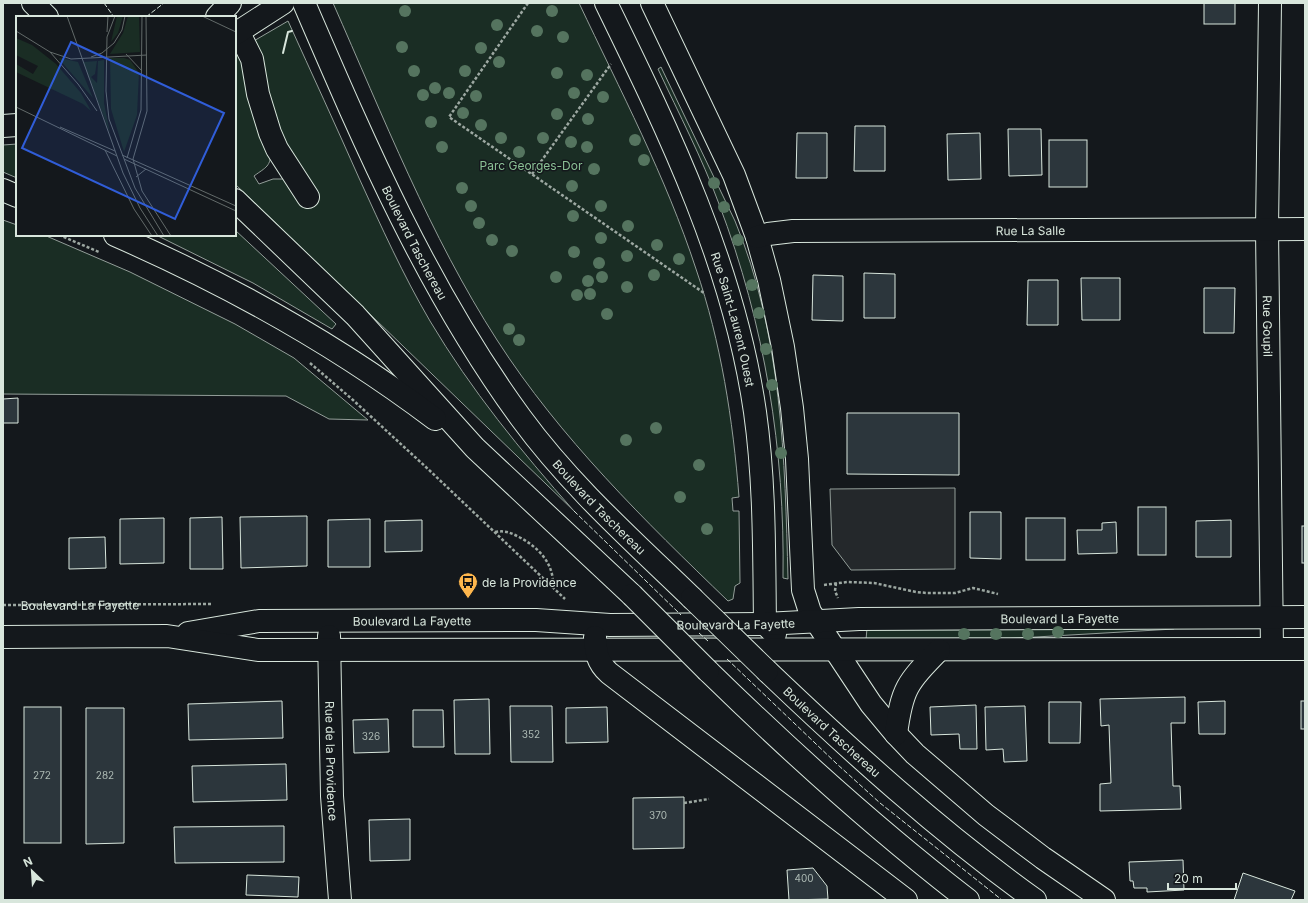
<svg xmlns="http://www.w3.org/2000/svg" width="1308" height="903" font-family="Inter,sans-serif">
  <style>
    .green { fill: #1a2d24; stroke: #939e99 }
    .parking { fill: #24282b; stroke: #939e99 }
    .building { fill: #2c363c; stroke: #d8e6dc }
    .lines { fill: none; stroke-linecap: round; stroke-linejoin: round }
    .minor-casing { stroke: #d8e6dc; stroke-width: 24 }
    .major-casing { stroke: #d8e6dc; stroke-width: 24 }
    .highway-casing { stroke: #d8e6dc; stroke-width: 24 }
    .path { stroke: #9da8a2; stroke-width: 2.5; stroke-dasharray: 3 2; stroke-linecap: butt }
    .minor { stroke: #14181c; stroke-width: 22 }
    .major { stroke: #14181c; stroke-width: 22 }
    .highway { stroke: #14181c; stroke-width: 22 }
    .highway-bridge-casing { stroke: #d8e6dc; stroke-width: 24; stroke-linecap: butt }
    .highway-bridge { stroke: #14181c; stroke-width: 22 }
    .fence { stroke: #d8e6dc; stroke-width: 1; stroke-dasharray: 5 2; stroke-linecap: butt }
    .wall { stroke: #d8e6dc; stroke-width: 2 }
    .tree { fill: #55745f }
    .labels { text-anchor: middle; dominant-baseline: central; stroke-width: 3; stroke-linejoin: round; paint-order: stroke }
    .number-label { font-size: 10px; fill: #adbab4 }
    .park-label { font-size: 12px; fill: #8ac095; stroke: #14181c }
    .street-label { font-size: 12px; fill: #d8e6dc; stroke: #14181c }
    .poi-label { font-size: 12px; fill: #d8e6dc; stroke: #14181c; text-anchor: start }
    .inset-road { fill: none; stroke: #626a69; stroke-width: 1 }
    .view { fill: #305dd8; fill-opacity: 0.15; stroke: #305dd8; stroke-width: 2 }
    .inset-edge { fill: none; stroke: #d8e6dc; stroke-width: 2 }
  </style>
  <rect width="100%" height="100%" fill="#14181c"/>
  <g class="green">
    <path d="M 333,3 L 579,3 C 620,90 666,177 696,269 C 721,342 733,420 739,497 L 732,498 L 733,511 L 739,511 L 740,583 L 735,586 L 733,599 L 728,601 C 645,521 560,438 497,340 C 430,236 383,116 333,3 Z"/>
    <path d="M 288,21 C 312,74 336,126 359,178 C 381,226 403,275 430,321 C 471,390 521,451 574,511 L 235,184 L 235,52 L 241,49 L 271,150 C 271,167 266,167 254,176 L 259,184 L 273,179 L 284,179 L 299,195 L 306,208 L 316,202 L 281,141 L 252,42 Z"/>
    <path d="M 661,67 L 735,221 C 782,334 785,459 788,579 L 783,578 C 785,450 765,325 719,204 C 702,158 679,114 658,69 Z"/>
    <polygon points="17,144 17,178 3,172 3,145"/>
    <polygon points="3,220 17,225 17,235 44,235 130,272 235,324 294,358 368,420 329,419 286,396 3,394"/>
    <polygon points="235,230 336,324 332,329 253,283 156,235 235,235"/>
    <polygon points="867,628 1174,628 1174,629 1001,639 866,640"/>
  </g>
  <polygon class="parking" points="955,488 955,569 851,570 832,545 830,489"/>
  <g class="building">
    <rect x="1204" y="3" width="31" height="21"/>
    <polygon points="855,126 885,126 885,171 854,171"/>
    <polygon points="1008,129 1041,129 1042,175 1009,176"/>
    <polygon points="797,133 827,133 827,178 796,178"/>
    <polygon points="980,133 981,179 948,180 947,134"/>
    <rect x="1049" y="140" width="38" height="47"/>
    <polygon points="864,273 895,274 895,318 864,318"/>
    <polygon points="813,275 843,276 843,321 812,320"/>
    <polygon points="1081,278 1120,278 1120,320 1082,320"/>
    <polygon points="1028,280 1058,280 1058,325 1027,325"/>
    <polygon points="1204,288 1235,288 1234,333 1204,333"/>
    <polygon points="18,398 18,423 3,423 3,399"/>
    <polygon points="847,413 959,413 959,475 847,474"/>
    <rect x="1138" y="507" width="28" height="48"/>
    <polygon points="970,512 1001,512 1001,559 970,558"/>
    <polygon points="307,516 307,566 241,568 240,517"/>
    <polygon points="222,517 223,569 190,569 190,518"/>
    <polygon points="164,518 164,563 120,564 120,519"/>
    <rect x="1026" y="518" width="39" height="42"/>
    <polygon points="370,519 370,567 328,567 328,520"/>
    <polygon points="422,520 422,551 385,552 385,521"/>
    <polygon points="1231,520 1231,557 1196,557 1196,521"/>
    <polygon points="1116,522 1117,553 1078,554 1077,530 1102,530 1102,523"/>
    <rect x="1302" y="526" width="3" height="37"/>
    <polygon points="105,537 106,568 69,569 69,538"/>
    <polygon points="1185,697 1185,723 1171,723 1173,786 1180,786 1181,809 1100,811 1100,784 1111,783 1109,725 1101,726 1100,699"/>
    <polygon points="489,699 490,754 455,754 454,700"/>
    <polygon points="282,701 283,738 189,740 188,704"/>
    <polygon points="1225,701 1225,734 1199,734 1198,702"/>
    <rect x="1301" y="701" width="4" height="28"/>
    <polygon points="1049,702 1081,702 1080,743 1049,743"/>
    <polygon points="976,705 977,749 960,749 959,734 931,735 930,707"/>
    <polygon points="510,706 552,706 553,762 511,762"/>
    <polygon points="1025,706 1027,761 1004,762 1003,749 986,750 985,707"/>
    <rect x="24" y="707" width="37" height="136"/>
    <polygon points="607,707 608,742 566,743 566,708"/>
    <polygon points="86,708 124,708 124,843 86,844"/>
    <polygon points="413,710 443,710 444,747 413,747"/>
    <polygon points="388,719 389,752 354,753 353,720"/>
    <polygon points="286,764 287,800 193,802 192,766"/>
    <polygon points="684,797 684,848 633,849 633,798"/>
    <polygon points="410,819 410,860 370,861 369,820"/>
    <polygon points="284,826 284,862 175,863 174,827"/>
    <polygon points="1183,860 1184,890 1147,892 1147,888 1134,888 1133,881 1130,881 1129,862"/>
    <polygon points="813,868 827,886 828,899 789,900 787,870"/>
    <polygon points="1243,873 1295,891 1291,900 1234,900"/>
    <polygon points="247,875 299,877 298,897 246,895"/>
  </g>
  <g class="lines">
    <defs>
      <g id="minor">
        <path id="s2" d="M 606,3 C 670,134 734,266 755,412 C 765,483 764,553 765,624 L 775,634"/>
        <polyline points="652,3 734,175 757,237 769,280 783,347 792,408 797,459 803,590 810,612 871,704 896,734 915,754 986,815 1043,858 1104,900"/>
        <path id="s3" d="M 1270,3 L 1267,229 L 1272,649"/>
        <polyline points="239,33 252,59 258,94 270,133 277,149 308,197"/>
        <path id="s4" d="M 757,237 L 768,234 L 793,231 L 1305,229"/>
        <path id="s5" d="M 188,633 L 259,621 L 536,620 L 610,625 L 765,624 L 859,619 L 1305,617"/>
        <path id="s6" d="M 329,636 L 332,796 L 340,900"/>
        <polyline points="3,637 167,636 258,650 1305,649"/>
        <path d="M 595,637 C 596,653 597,662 609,673 L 906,900"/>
        <path d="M 896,734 C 902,688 907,683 939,650"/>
      </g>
      <g id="major">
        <polyline points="235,34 283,3"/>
        <polyline points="3,126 17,125"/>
      </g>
      <g id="highway">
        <polyline points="33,3 47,17"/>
        <path id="s7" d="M 304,3 C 366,147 428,291 521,418 C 570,485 632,540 692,598"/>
        <polyline points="217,17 230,3"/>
        <polyline points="3,190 17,196"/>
        <polyline points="235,200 355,315 475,448 632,595"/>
        <path d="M 115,235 C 227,284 337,345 435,419"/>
        <path d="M 708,671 C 791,752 876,829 968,900"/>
        <path id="s8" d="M 767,671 C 852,752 939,831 1035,900"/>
      </g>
    </defs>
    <use href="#minor" class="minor-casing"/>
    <use href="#major" class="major-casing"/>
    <use href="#highway" class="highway-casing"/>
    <g class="path">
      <polyline points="528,3 449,117 704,293"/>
      <polyline points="532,174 611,64"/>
      <polyline points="59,235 99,252"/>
      <polyline points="310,363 353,400 428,469 565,599"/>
      <path d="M 495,532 C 505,530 511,533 519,537 C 538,547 554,563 553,586"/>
      <polyline points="836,583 835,591 838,598"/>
      <polyline points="824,585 847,582 874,583 916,592 927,593 955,593 973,588 998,594"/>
      <path id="s1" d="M 3,605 L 212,604"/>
      <polyline points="684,803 709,799"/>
    </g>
    <use href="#minor" class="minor"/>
    <use href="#major" class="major"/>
    <use href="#highway" class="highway"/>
    <defs>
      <g id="highway-bridge">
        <polyline points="632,595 708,671"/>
        <polyline points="692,598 767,671"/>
      </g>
    </defs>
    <use href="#highway-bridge" class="highway-bridge-casing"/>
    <use href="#highway-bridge" class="highway-bridge"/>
    <g class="fence">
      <polyline points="104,3 114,17"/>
      <polyline points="146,17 164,3"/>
      <polyline points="574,511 681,615"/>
      <polyline points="699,633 708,641"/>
      <polyline points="727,659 837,764 880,803 1002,900"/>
    </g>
    <polyline class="wall" points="283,53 288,32 292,31"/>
  </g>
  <g class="tree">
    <circle cx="405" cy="11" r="6"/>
    <circle cx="552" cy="11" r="6"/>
    <circle cx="497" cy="25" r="6"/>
    <circle cx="537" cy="31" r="6"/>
    <circle cx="563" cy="37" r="6"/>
    <circle cx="402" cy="47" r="6"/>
    <circle cx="481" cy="48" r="6"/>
    <circle cx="499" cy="62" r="6"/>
    <circle cx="414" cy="71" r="6"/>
    <circle cx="465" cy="71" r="6"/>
    <circle cx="557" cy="73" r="6"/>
    <circle cx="587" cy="75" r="6"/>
    <circle cx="435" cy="88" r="6"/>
    <circle cx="449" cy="93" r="6"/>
    <circle cx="574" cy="93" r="6"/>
    <circle cx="423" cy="95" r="6"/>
    <circle cx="476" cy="96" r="6"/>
    <circle cx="603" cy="97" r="6"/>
    <circle cx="463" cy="113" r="6"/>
    <circle cx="557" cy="114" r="6"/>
    <circle cx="588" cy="119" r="6"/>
    <circle cx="431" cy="122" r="6"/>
    <circle cx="481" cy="125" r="6"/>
    <circle cx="501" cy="138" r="6"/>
    <circle cx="543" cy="138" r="6"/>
    <circle cx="635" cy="140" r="6"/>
    <circle cx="571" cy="142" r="6"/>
    <circle cx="442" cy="147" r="6"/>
    <circle cx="587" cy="147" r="6"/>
    <circle cx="519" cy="152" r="6"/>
    <circle cx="644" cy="160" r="6"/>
    <circle cx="594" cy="169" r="6"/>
    <circle cx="714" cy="183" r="6"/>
    <circle cx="572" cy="186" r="6"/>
    <circle cx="462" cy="188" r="6"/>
    <circle cx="471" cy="206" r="6"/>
    <circle cx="601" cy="206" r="6"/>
    <circle cx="724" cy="207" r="6"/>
    <circle cx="573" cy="216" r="6"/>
    <circle cx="479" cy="223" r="6"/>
    <circle cx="628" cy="226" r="6"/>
    <circle cx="601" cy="238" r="6"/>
    <circle cx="492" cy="240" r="6"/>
    <circle cx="738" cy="240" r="6"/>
    <circle cx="657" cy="245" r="6"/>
    <circle cx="512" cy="251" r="6"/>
    <circle cx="574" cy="252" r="6"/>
    <circle cx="627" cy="256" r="6"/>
    <circle cx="679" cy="259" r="6"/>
    <circle cx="599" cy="263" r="6"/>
    <circle cx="654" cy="275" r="6"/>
    <circle cx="556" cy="277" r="6"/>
    <circle cx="602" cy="277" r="6"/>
    <circle cx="588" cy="281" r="6"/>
    <circle cx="752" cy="285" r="6"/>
    <circle cx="627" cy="287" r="6"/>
    <circle cx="590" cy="294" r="6"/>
    <circle cx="577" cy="295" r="6"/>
    <circle cx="759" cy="313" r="6"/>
    <circle cx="607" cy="314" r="6"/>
    <circle cx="509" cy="329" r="6"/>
    <circle cx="519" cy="340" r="6"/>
    <circle cx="766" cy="349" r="6"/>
    <circle cx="772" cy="385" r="6"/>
    <circle cx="656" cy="428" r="6"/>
    <circle cx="626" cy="440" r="6"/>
    <circle cx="781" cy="453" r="6"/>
    <circle cx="699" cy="465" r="6"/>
    <circle cx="680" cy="497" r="6"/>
    <circle cx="707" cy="529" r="6"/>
    <circle cx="1058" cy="632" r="6"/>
    <circle cx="964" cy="634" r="6"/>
    <circle cx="996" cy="634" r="6"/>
    <circle cx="1028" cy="634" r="6"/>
  </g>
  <defs>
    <symbol id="bus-pin" viewBox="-11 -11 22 30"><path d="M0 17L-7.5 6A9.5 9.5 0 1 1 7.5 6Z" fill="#ffb74d" stroke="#14181c"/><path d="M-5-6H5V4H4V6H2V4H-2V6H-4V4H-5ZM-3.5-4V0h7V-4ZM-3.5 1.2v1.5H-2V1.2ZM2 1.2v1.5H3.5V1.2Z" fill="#111"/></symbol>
  </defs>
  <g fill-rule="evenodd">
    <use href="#bus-pin" x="457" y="571" width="22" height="30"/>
  </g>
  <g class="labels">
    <g class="number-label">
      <text x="531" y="734">352</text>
      <text x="371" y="736">326</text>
      <text x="42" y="775">272</text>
      <text x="105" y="775">282</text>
      <text x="658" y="815">370</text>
      <text x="804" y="878">400</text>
    </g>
    <g class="park-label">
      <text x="531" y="165">Parc Georges-Dor</text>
    </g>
    <g class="street-label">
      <text stroke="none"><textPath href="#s4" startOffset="274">Rue La Salle</textPath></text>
      <text stroke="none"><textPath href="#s7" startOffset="264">Boulevard Taschereau</textPath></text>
      <text stroke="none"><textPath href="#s2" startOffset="342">Rue Saint-Laurent Ouest</textPath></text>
      <text stroke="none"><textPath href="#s3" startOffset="323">Rue Goupil</textPath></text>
      <text stroke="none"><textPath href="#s7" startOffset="588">Boulevard Taschereau</textPath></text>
      <text stroke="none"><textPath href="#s1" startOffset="77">Boulevard La Fayette</textPath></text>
      <text stroke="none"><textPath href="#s5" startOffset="873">Boulevard La Fayette</textPath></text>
      <text stroke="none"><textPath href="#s5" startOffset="225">Boulevard La Fayette</textPath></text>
      <text stroke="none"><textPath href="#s5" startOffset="549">Boulevard La Fayette</textPath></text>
      <text stroke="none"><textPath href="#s8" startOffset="89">Boulevard Taschereau</textPath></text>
      <text stroke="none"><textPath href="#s6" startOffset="125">Rue de la Providence</textPath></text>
    </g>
    <g class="poi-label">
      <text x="482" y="582">de la Providence</text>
    </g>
  </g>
  <g transform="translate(16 16)">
    <rect width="220" height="220" fill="#14181c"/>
    <path d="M 101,0 L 107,0 L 102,17 L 95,26 ZM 112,0 L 123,0 L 124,36 L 94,38 L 107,17 ZM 0,22 L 16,29 L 40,48 L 65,77 L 75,95 L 67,88 L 0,56 L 0,48 L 17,58 L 22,50 L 0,39 ZM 44,42 L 62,46 L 77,82 L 43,43 ZM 94,42 L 108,42 L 114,44 L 123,57 L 121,99 L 108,136 L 95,93 ZM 88,44 L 88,87 L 94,117 L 67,46 L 81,45 L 79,58 L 75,61 L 81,67 L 82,45 Z" fill="#1a2d24"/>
    <path class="inset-road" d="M 51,0 L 107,157 L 124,192 L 142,220M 99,0 L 91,21 L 90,75 L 93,103 L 119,172 L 148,220M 130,0 L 131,95 L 117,143 L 126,175 L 155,220M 186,0 L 220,16M 0,15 L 34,36 L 55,43 L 131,39M 91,16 L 92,0M 34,36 L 62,68 L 81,95M 110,38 L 126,55M 75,41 L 86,37 L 98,27 L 106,14 L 109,0M 0,91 L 101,140M 44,111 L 99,135M 89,134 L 118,193 L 136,220M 106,139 L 220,190M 111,142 L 125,94 L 126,0M 108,143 L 220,195M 120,161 L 130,153"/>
    <path class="view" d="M 55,26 L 208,97 L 159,203 L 6,132 Z"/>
    <rect width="220" height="220" class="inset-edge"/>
  </g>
  <rect width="1308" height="903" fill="none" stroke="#d8e6dc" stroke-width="8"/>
  <g transform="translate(32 871) rotate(335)" stroke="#14181c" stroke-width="3" paint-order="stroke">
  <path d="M0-3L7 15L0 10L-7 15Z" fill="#d8e6dc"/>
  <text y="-6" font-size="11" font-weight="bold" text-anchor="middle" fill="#d8e6dc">N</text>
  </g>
  <path d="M1168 883v6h68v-6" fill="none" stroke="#d8e6dc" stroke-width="2"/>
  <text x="1174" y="883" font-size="12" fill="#d8e6dc" stroke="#14181c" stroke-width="3" paint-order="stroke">20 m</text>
</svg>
